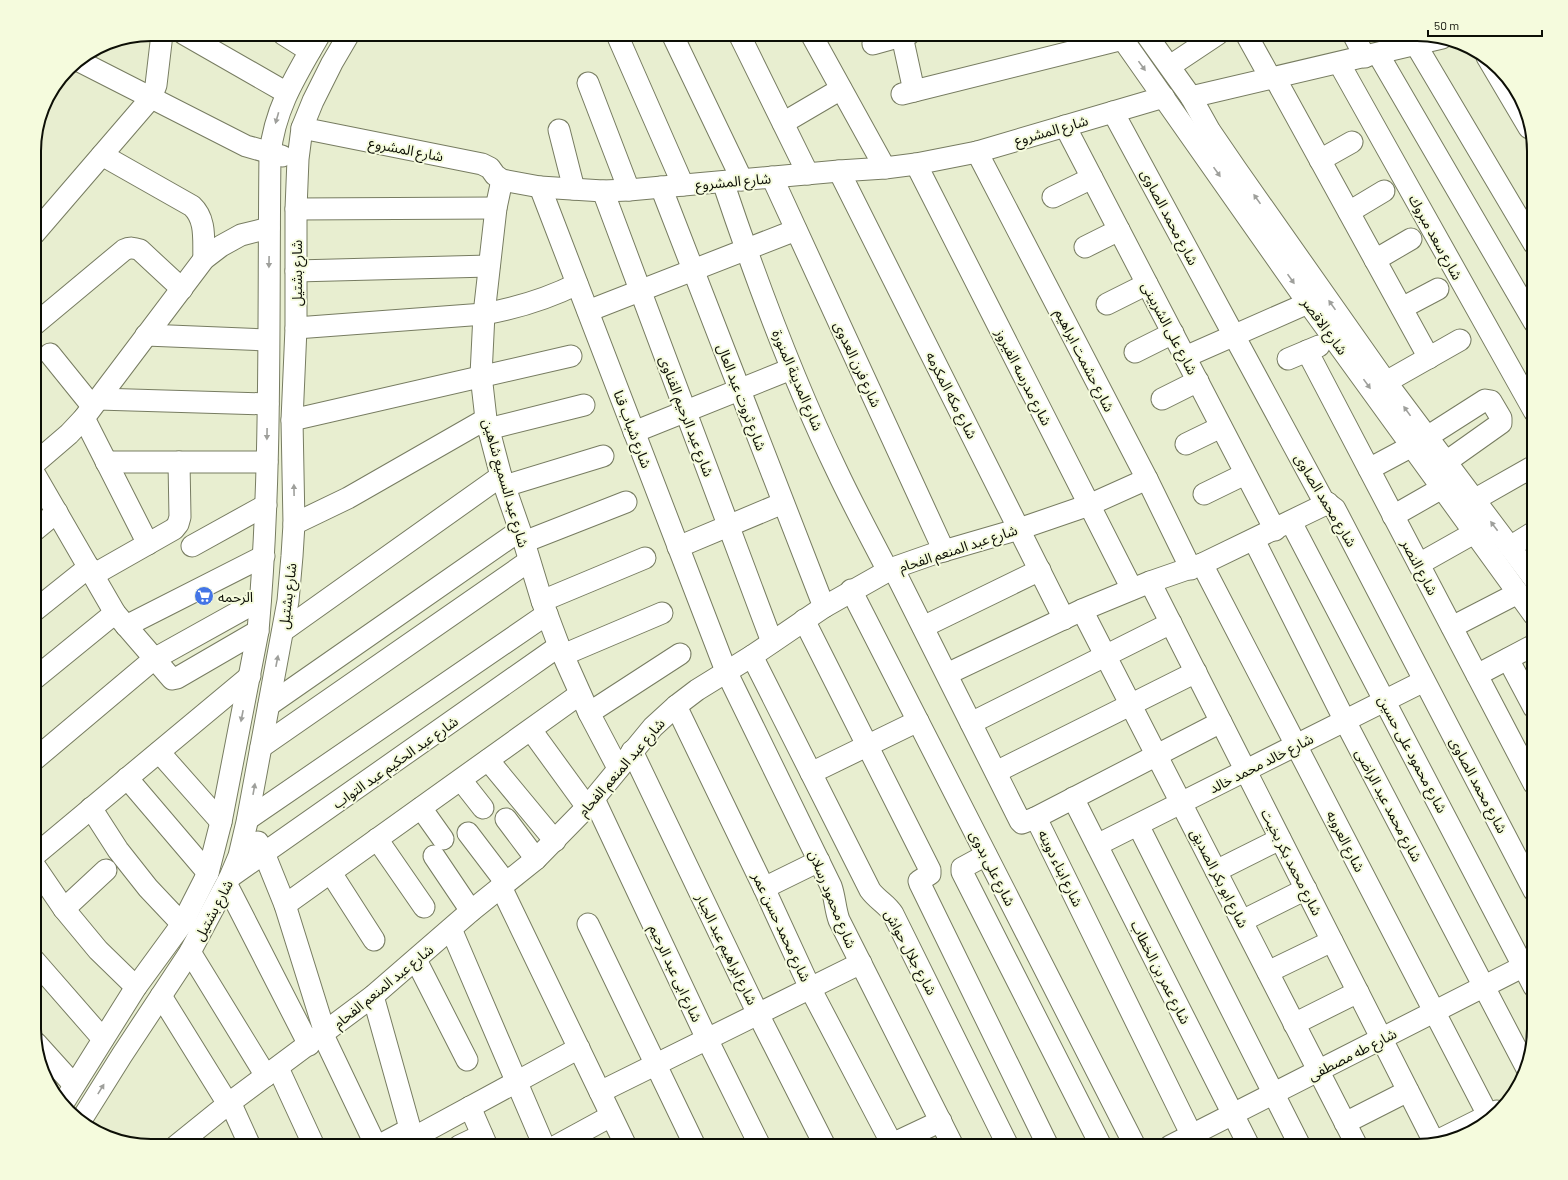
<svg xmlns="http://www.w3.org/2000/svg" width="1568" height="1180" font-family="Barlow,'Noto Sans Arabic',sans-serif">
  <style>
    .lines { fill: none; stroke-linecap: round; stroke-linejoin: round }
    .minor-casing { stroke: #777c61; stroke-width: 23 }
    .minor { stroke: #fff; stroke-width: 21 }
    .oneway { fill: #9e9f9b }
    .labels { text-anchor: middle; dominant-baseline: central; stroke-width: 4; stroke-linejoin: round; paint-order: stroke }
    .street-label { font-size: 14px; fill: #0d0f06; stroke: #f5fbdd }
    .poi-label { font-size: 14px; fill: #0d0f06; stroke: #f5fbdd; text-anchor: start }
    .rim { fill: none; stroke: #0d0f06; stroke-width: 2 }
  </style>
  <rect width="100%" height="100%" fill="#e8eed0"/>
  <g class="lines">
    <defs>
      <g id="minor">
        <polyline points="184,34 287,93"/>
        <polyline points="283,34 310,51"/>
        <polyline points="672,34 742,180"/>
        <polyline points="739,34 808,174"/>
        <polyline points="811,34 885,168"/>
        <polyline points="1119,34 1308,303 1534,615"/>
        <polyline points="1146,34 1191,97 1210,131 1236,169 1386,382 1534,579"/>
        <polyline points="1246,34 1271,79"/>
        <polyline points="1353,34 1365,57"/>
        <polyline points="902,36 914,91"/>
        <polyline points="618,37 683,185"/>
        <polyline points="873,44 909,34"/>
        <polyline points="1416,45 1534,244"/>
        <polyline points="1378,54 1534,322"/>
        <polyline points="1487,57 1529,128"/>
        <polyline points="79,61 246,146 282,156"/>
        <polyline points="1339,63 1534,411"/>
        <polyline points="1170,66 1218,34"/>
        <polyline points="1275,78 1429,358"/>
        <polyline points="588,83 629,190"/>
        <polyline points="902,94 1123,39"/>
        <polyline points="1191,97 1442,38"/>
        <polyline points="1113,112 1323,500 1335,509 1534,891"/>
        <polyline points="783,123 841,89"/>
        <polyline points="1065,126 1275,530"/>
        <polyline points="302,128 482,164 490,168 495,175 502,180 540,187 603,191 629,190 839,171 885,168 916,164 977,152 1164,97"/>
        <polyline points="559,130 574,189"/>
        <polyline points="977,152 1147,479 1191,569"/>
        <path d="M 102,155 L 192,206 C 207,220 203,241 204,259"/>
        <polyline points="1320,160 1352,142"/>
        <polyline points="916,164 1132,589"/>
        <polyline points="839,171 1064,619"/>
        <polyline points="772,177 944,551"/>
        <polyline points="502,180 496,208 484,314 481,375 486,419 501,476 524,542 542,601 559,646 589,713 618,768"/>
        <path d="M 723,182 C 756,280 792,378 837,471 C 853,505 871,538 888,571"/>
        <path d="M 540,187 L 726,671 L 831,886 C 835,897 835,909 839,920 L 953,1146"/>
        <polyline points="661,187 824,607"/>
        <polyline points="603,191 772,642"/>
        <polyline points="1053,197 1092,178"/>
        <polyline points="296,209 496,208"/>
        <polyline points="1349,212 1384,191"/>
        <polyline points="34,234 151,98 156,85 162,34"/>
        <polyline points="1085,247 1119,230"/>
        <polyline points="1375,260 1411,239"/>
        <polyline points="296,271 489,266"/>
        <polyline points="1107,304 1147,284"/>
        <polyline points="1402,308 1438,289"/>
        <polyline points="588,311 796,230"/>
        <path d="M 34,325 L 124,250 C 130,247 134,248 140,250 L 182,289"/>
        <path d="M 296,328 L 484,314 C 517,308 547,299 577,284"/>
        <polyline points="146,335 268,340"/>
        <polyline points="1307,351 1534,784"/>
        <polyline points="1135,352 1173,333"/>
        <polyline points="50,354 92,406"/>
        <polyline points="1185,357 1308,303"/>
        <polyline points="1288,359 1319,346"/>
        <polyline points="1386,382 1460,340"/>
        <polyline points="98,399 268,404"/>
        <polyline points="1162,399 1198,381"/>
        <polyline points="84,418 148,544"/>
        <polyline points="292,420 571,356"/>
        <polyline points="488,429 584,405"/>
        <polyline points="634,432 791,369"/>
        <polyline points="1427,437 1485,400 1491,401 1501,418 1501,423 1446,462"/>
        <polyline points="1186,444 1221,427"/>
        <polyline points="106,462 267,462"/>
        <polyline points="34,464 69,434 84,418 204,259 221,246 241,235 269,228"/>
        <polyline points="1369,469 1412,446"/>
        <polyline points="34,473 115,613 172,679 177,678 258,631"/>
        <polyline points="505,486 603,456"/>
        <polyline points="1204,494 1245,474"/>
        <polyline points="1474,500 1534,466"/>
        <polyline points="1393,516 1442,488"/>
        <polyline points="1291,522 1534,987"/>
        <polyline points="294,524 348,498 486,419"/>
        <polyline points="34,531 57,512"/>
        <polyline points="1254,540 1345,721 1527,1069"/>
        <polyline points="524,542 626,502"/>
        <polyline points="192,546 266,505"/>
        <polyline points="678,547 783,503"/>
        <polyline points="1510,547 1534,532"/>
        <polyline points="1202,564 1489,1117"/>
        <polyline points="1419,564 1474,533"/>
        <polyline points="893,568 1020,821 1022,823 1035,818 1037,820 1197,1146"/>
        <polyline points="93,575 174,529 178,524 180,517 179,462"/>
        <polyline points="1150,582 1434,1142"/>
        <polyline points="851,590 1135,1146"/>
        <polyline points="542,601 645,558"/>
        <polyline points="1082,610 1357,1146"/>
        <polyline points="34,611 89,567"/>
        <polyline points="804,620 930,870 930,874 919,881 920,884 1048,1146"/>
        <polyline points="126,626 264,556"/>
        <polyline points="923,627 1040,570"/>
        <polyline points="1452,627 1518,593"/>
        <polyline points="283,631 501,476"/>
        <polyline points="563,655 662,613"/>
        <path d="M 752,656 L 870,890 C 877,900 887,904 893,914 L 1008,1146"/>
        <polyline points="1508,659 1534,708"/>
        <polyline points="947,674 1082,610 1150,582 1202,564 1328,503"/>
        <polyline points="1477,675 1534,645"/>
        <polyline points="34,679 115,613"/>
        <polyline points="269,705 519,531"/>
        <polyline points="676,706 764,888 810,988 893,1146"/>
        <polyline points="589,713 680,654"/>
        <polyline points="971,723 1171,623"/>
        <polyline points="531,730 587,807"/>
        <polyline points="261,747 529,561"/>
        <polyline points="632,751 758,1014 825,1146"/>
        <polyline points="159,752 221,822"/>
        <polyline points="34,760 154,659 260,600"/>
        <polyline points="488,760 555,841"/>
        <polyline points="996,772 1196,672"/>
        <polyline points="811,773 918,721"/>
        <polyline points="127,778 208,873"/>
        <polyline points="461,780 483,808"/>
        <polyline points="1073,798 1249,1146"/>
        <polyline points="594,799 707,1039 760,1146"/>
        <polyline points="91,808 118,850 148,888 182,924"/>
        <polyline points="421,808 443,839"/>
        <polyline points="1035,818 1221,722"/>
        <polyline points="248,819 547,614"/>
        <polyline points="506,819 536,859"/>
        <polyline points="1138,825 1300,1146"/>
        <polyline points="468,833 506,883"/>
        <polyline points="377,839 424,907"/>
        <polyline points="258,842 264,853 285,905 325,1033"/>
        <polyline points="1097,845 1424,681"/>
        <polyline points="986,855 962,868 962,872 1101,1146"/>
        <polyline points="34,856 250,676"/>
        <polyline points="434,856 471,911"/>
        <polyline points="34,865 64,909 98,950 136,987"/>
        <polyline points="1216,871 1280,839"/>
        <polyline points="331,873 374,940"/>
        <polyline points="230,877 559,646"/>
        <polyline points="227,885 309,1045"/>
        <polyline points="501,887 626,1146"/>
        <polyline points="764,888 819,861"/>
        <polyline points="285,905 580,694"/>
        <polyline points="64,909 106,870"/>
        <polyline points="1242,921 1306,889"/>
        <polyline points="588,924 695,1146"/>
        <polyline points="451,929 544,1146"/>
        <polyline points="190,952 266,1076"/>
        <polyline points="34,960 103,1039"/>
        <polyline points="416,960 467,1060"/>
        <polyline points="1268,972 1332,941"/>
        <polyline points="161,996 228,1104"/>
        <polyline points="373,996 415,1146"/>
        <polyline points="1294,1024 1358,992"/>
        <polyline points="323,1035 376,1146"/>
        <polyline points="36,1043 74,1085"/>
        <polyline points="278,1068 314,1146"/>
        <polyline points="600,1092 861,963"/>
        <path d="M 64,1102 L 136,987 L 182,924 L 208,873 L 221,822 L 258,631 C 272,473 268,313 270,154 C 275,107 297,74 320,34"/>
        <polyline points="230,1102 250,1146"/>
        <polyline points="470,1107 487,1146"/>
        <polyline points="80,1122 122,1055 190,952 230,877 239,856 247,822 288,601 292,556 294,524 292,420 296,328 296,209 298,159 302,128 313,101 332,63 349,34"/>
        <polyline points="1345,1123 1408,1091"/>
        <polyline points="413,1138 579,1048"/>
        <polyline points="1437,1141 1497,1111"/>
        <polyline points="176,1146 228,1104 373,996 471,911 536,859 587,807 653,727 676,706 697,690 752,656 824,607 893,568 933,554 1019,529 1089,505 1147,479"/>
        <polyline points="378,1146 410,1129"/>
        <polyline points="459,1146 482,1135"/>
        <polyline points="556,1146 611,1116"/>
        <polyline points="888,1146 941,1121"/>
        <polyline points="1170,1146 1534,961"/>
      </g>
    </defs>
    <use href="#minor" class="minor-casing"/>
    <use href="#minor" class="minor"/>
  </g>
  <defs><path id="oneway-solid" d="M-6-.8H1V-3.2L6.5 0L1 3.2V.8H-6Z"/></defs>
  <g class="oneway">
    <use href="#oneway-solid" transform="translate(1142 66) rotate(54)"/>
    <use href="#oneway-solid" transform="translate(277 118) rotate(106)"/>
    <use href="#oneway-solid" transform="translate(1217 172) rotate(55)"/>
    <use href="#oneway-solid" transform="translate(1257 199) rotate(-125)"/>
    <use href="#oneway-solid" transform="translate(269 262) rotate(91)"/>
    <use href="#oneway-solid" transform="translate(1291 279) rotate(55)"/>
    <use href="#oneway-solid" transform="translate(1332 305) rotate(-125)"/>
    <use href="#oneway-solid" transform="translate(1367 384) rotate(54)"/>
    <use href="#oneway-solid" transform="translate(1407 411) rotate(-126)"/>
    <use href="#oneway-solid" transform="translate(267 434) rotate(91)"/>
    <use href="#oneway-solid" transform="translate(294 490) rotate(-91)"/>
    <use href="#oneway-solid" transform="translate(1494 526) rotate(-127)"/>
    <use href="#oneway-solid" transform="translate(277 661) rotate(-79)"/>
    <use href="#oneway-solid" transform="translate(242 716) rotate(101)"/>
    <use href="#oneway-solid" transform="translate(254 789) rotate(-80)"/>
    <use href="#oneway-solid" transform="translate(101 1089) rotate(-58)"/>
  </g>
  <defs>
    <symbol id="supermarket-disc" viewBox="-11 -11 22 22"><circle r="9.5" fill="#4475e6" stroke="#f5fbdd"/><path d="M-6-5.5h2.5l.6 2H6L4.5 2H-2.5L-4.4-4H-6ZM-1.5 3.2a1.3 1.3 0 1 0 .1 0ZM3 3.2a1.3 1.3 0 1 0 .1 0Z" fill="#fff"/></symbol>
  </defs>
  <g fill-rule="evenodd">
    <use href="#supermarket-disc" x="193" y="585" width="22" height="22"/>
  </g>
  <g class="labels">
    <g class="street-label">
      <text transform="translate(1051 130) rotate(-16)">شارع المشروع</text>
      <text transform="translate(406 149) rotate(11)">شارع المشروع</text>
      <text transform="translate(733 181) rotate(-5)">شارع المشروع</text>
      <text transform="translate(1170 217) rotate(62)">شارع محمد الصاوى</text>
      <text transform="translate(1436 237) rotate(61)">شارع سعد مبروك</text>
      <text transform="translate(296 273) rotate(-90)">شارع بشتيل</text>
      <text transform="translate(1325 326) rotate(54)">شارع الاقصر</text>
      <text transform="translate(1170 328) rotate(62)">شارع على الشربينى</text>
      <text transform="translate(1085 360) rotate(63)">شارع حشمت ابراهيم</text>
      <text transform="translate(858 364) rotate(65)">شارع فرن العدوى</text>
      <text transform="translate(1024 377) rotate(63)">شارع مدرسه الفيروز</text>
      <text transform="translate(798 380) rotate(67)">شارع المدينة المنورة</text>
      <text transform="translate(952 395) rotate(63)">شارع مكه المكرمه</text>
      <text transform="translate(742 397) rotate(69)">شارع ثروت عبد العال</text>
      <text transform="translate(687 416) rotate(69)">شارع عبد الرحيم القناوى</text>
      <text transform="translate(633 429) rotate(69)">شارع شباب قنا</text>
      <text transform="translate(506 483) rotate(74)">شارع عبد السميع شاهين</text>
      <text transform="translate(1326 500) rotate(59)">شارع محمد الصاوى</text>
      <text transform="translate(958 548) rotate(-18)">شارع عبد المنعم الفحام</text>
      <text transform="translate(1420 567) rotate(62)">شارع النصر</text>
      <text transform="translate(287 596) rotate(-83)">شارع بشتيل</text>
      <text transform="translate(1413 754) rotate(62)">شارع محمود على حسين</text>
      <text transform="translate(395 762) rotate(-35)">شارع عبد الحكيم عبد التواب</text>
      <text transform="translate(1261 763) rotate(-27)">شارع خالد محمد خالد</text>
      <text transform="translate(621 767) rotate(-49)">شارع عبد المنعم الفحام</text>
      <text transform="translate(1479 785) rotate(62)">شارع محمد الصاوى</text>
      <text transform="translate(1389 805) rotate(62)">شارع محمد عبد الراضى</text>
      <text transform="translate(1346 841) rotate(63)">شارع العروبه</text>
      <text transform="translate(1292 862) rotate(63)">شارع محمد بكر بخيت</text>
      <text transform="translate(993 868) rotate(63)">شارع على بدوى</text>
      <text transform="translate(1061 868) rotate(64)">شارع ابناء دوينه</text>
      <text transform="translate(1220 878) rotate(63)">شارع ابو بكر الصديق</text>
      <text transform="translate(833 899) rotate(68)">شارع محمود رسلان</text>
      <text transform="translate(213 910) rotate(-62)">شارع بشتيل</text>
      <text transform="translate(782 927) rotate(65)">شارع محمد حسن عمر</text>
      <text transform="translate(727 949) rotate(64)">شارع ابراهيم عبد الجبار</text>
      <text transform="translate(911 952) rotate(62)">شارع جلال حواش</text>
      <text transform="translate(1161 972) rotate(63)">شارع عمر بن الخطاب</text>
      <text transform="translate(676 973) rotate(65)">شارع ابى عبد الرحيم</text>
      <text transform="translate(383 986) rotate(-39)">شارع عبد المنعم الفحام</text>
      <text transform="translate(1352 1054) rotate(-27)">شارع طه مصطفى</text>
    </g>
    <g class="poi-label">
      <text x="218" y="596">الرحمه</text>
    </g>
  </g>
  <path d="M0 0H1568V1180H0ZM151 41H1417A110 110 0 0 1 1527 151V1029A110 110 0 0 1 1417 1139H151A110 110 0 0 1 41 1029V151A110 110 0 0 1 151 41Z" fill="#f5fbdd" fill-rule="evenodd"/>
  <path class="rim" d="M151 41H1417A110 110 0 0 1 1527 151V1029A110 110 0 0 1 1417 1139H151A110 110 0 0 1 41 1029V151A110 110 0 0 1 151 41Z"/>
  <path d="M1428 30v6h114v-6" fill="none" stroke="#0d0f06" stroke-width="2"/>
  <text x="1434" y="30" font-size="12" fill="#0d0f06" stroke="#f5fbdd" stroke-width="3" paint-order="stroke">50 m</text>
</svg>
